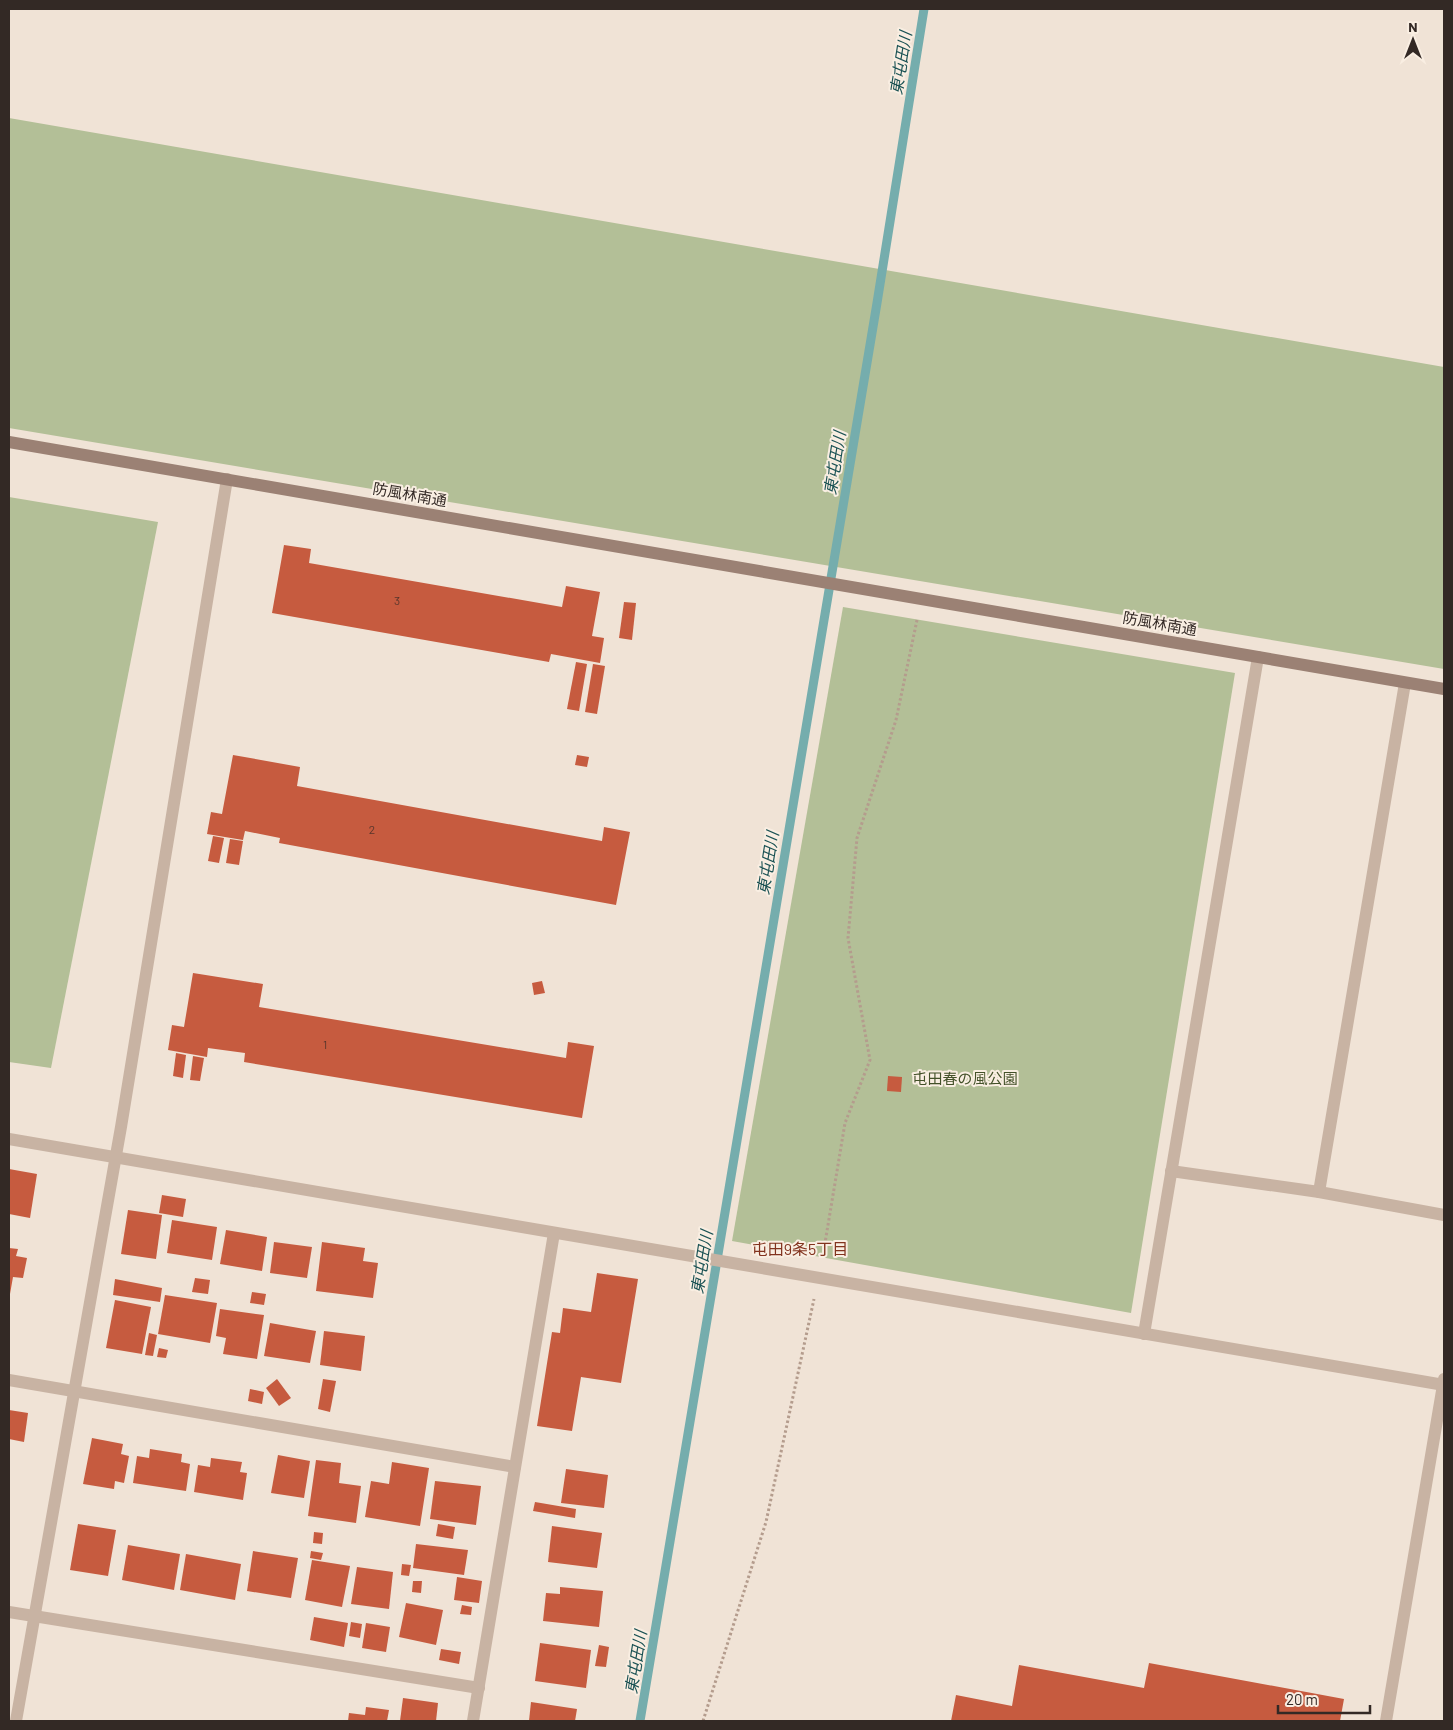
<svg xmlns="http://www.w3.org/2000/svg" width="1453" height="1730" font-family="Barlow,'Noto Sans JP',sans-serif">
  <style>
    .green { fill: #b3bf97 }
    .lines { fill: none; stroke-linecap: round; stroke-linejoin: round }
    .stream { stroke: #75adad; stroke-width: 9 }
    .building { fill: #c65b3f }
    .path { stroke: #b49c8d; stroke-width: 3; stroke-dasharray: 2.5 2.5; stroke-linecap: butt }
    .street { stroke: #c8b3a3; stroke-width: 12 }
    .secondary { stroke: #9b8174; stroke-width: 12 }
    .labels { text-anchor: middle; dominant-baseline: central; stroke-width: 4; stroke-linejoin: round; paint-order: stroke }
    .number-label { font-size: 12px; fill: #58362c }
    .street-label { font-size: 15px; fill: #332925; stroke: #f9eee2 }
    .park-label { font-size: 15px; fill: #435129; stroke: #f9eee2 }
    .water-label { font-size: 16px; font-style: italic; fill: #1b5254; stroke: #f9eee2 }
    .neighbourhood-label { font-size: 16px; fill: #82331e; stroke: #f9eee2 }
  </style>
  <rect width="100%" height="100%" fill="#f0e3d6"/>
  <g class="green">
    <polygon points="9,118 1444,367 1444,669 9,428"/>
    <polygon points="9,497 158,522 51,1068 9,1062"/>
    <polygon points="843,607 1235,673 1131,1313 732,1241"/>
  </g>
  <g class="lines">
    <polyline class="stream" points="640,1721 877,303 924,9"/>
  </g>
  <g class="building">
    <polygon points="284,545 311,549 309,563 562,607 566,586 600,592 592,636 604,638 600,663 551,654 549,662 272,613"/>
    <polygon points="624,602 636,603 632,640 619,638"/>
    <polygon points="576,662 587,664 579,711 567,709"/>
    <polygon points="593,664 605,666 597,714 585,712"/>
    <polygon points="233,755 300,767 297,786 602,841 604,827 630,832 616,905 279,843 280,838 245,831 243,840 207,834 211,812 222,814"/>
    <polygon points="577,755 589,757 587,767 575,765"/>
    <polygon points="213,836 224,838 219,863 208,861"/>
    <polygon points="230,839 243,841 239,865 226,863"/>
    <polygon points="193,973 263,984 259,1007 566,1058 568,1042 594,1046 582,1118 244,1062 245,1053 208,1048 207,1057 168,1050 172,1025 184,1027"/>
    <polygon points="542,981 545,993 534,995 532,983"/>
    <polygon points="176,1053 186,1055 183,1078 173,1076"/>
    <polygon points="193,1056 204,1058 200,1081 190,1080"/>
    <polygon points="888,1076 902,1077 901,1092 887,1091"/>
    <polygon points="9,1169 37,1174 30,1218 9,1214"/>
    <polygon points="162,1195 186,1199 183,1217 159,1213"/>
    <polygon points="128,1210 162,1215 156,1259 121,1254"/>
    <polygon points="172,1220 217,1227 212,1260 167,1253"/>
    <polygon points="226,1230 267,1237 262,1271 220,1264"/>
    <polygon points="274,1242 312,1247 307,1278 270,1273"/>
    <polygon points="322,1242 365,1248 363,1261 378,1263 373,1298 316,1291"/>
    <polygon points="9,1248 18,1249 16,1256 27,1258 23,1278 13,1277 10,1294 9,1293"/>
    <polygon points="597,1273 638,1279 621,1383 581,1377 572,1431 537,1426 552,1332 560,1333 563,1308 591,1312"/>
    <polygon points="195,1278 210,1280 208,1294 192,1292"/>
    <polygon points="115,1279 162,1288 160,1302 113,1295"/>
    <polygon points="252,1292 266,1294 264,1305 250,1303"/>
    <polygon points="165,1295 217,1303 210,1343 158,1334"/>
    <polygon points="115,1300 151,1307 142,1354 106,1348"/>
    <polygon points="220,1309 264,1315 257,1359 223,1354 226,1338 216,1336"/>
    <polygon points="270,1323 316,1331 310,1363 264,1356"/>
    <polygon points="324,1331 365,1336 361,1371 320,1365"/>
    <polygon points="149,1333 157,1335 153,1356 145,1355"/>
    <polygon points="159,1348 168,1350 166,1358 157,1357"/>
    <polygon points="277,1379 291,1398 279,1406 266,1388"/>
    <polygon points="323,1379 336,1381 330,1412 318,1409"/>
    <polygon points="250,1389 264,1392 262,1404 248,1401"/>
    <polygon points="9,1410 28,1413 24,1442 9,1439"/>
    <polygon points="92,1438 123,1444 121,1454 129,1456 124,1483 115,1481 114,1489 83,1484"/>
    <polygon points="150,1449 182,1454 181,1462 190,1464 186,1491 133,1483 137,1456 149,1458"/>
    <polygon points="278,1455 310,1461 304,1498 271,1493"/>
    <polygon points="211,1458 242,1462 240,1472 247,1473 243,1500 194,1492 198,1465 210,1467"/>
    <polygon points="316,1460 341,1463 339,1483 361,1486 356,1523 308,1516"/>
    <polygon points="392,1462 429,1468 420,1526 365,1517 371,1481 389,1484"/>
    <polygon points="566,1469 608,1475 604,1508 561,1503"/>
    <polygon points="435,1481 481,1486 476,1525 430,1519"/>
    <polygon points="535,1502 576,1509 575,1518 533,1511"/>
    <polygon points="78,1524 116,1530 108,1576 70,1570"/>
    <polygon points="438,1524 455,1527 453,1539 436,1536"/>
    <polygon points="552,1526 602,1533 597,1568 548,1562"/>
    <polygon points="314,1532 323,1533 322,1544 313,1543"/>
    <polygon points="416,1544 468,1550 464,1575 413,1568"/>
    <polygon points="128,1545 180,1554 174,1590 122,1580"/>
    <polygon points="253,1551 298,1558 291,1598 247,1591"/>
    <polygon points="311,1551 323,1553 321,1560 310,1558"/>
    <polygon points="186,1554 241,1564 235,1600 180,1590"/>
    <polygon points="312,1560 350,1566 342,1607 305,1600"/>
    <polygon points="402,1564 411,1565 409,1576 401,1575"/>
    <polygon points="357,1567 393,1572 389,1609 351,1604"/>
    <polygon points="457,1577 482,1581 479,1603 454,1600"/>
    <polygon points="413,1581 422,1581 421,1593 412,1592"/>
    <polygon points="560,1587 603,1591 599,1627 543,1621 546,1593 560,1594"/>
    <polygon points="406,1603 443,1610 436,1645 399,1637"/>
    <polygon points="462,1605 472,1607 471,1615 460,1614"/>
    <polygon points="314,1617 348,1623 344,1647 310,1640"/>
    <polygon points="351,1622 362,1624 360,1638 349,1636"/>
    <polygon points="366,1623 390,1627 386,1652 362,1648"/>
    <polygon points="540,1643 591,1650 586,1688 535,1681"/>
    <polygon points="599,1645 609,1647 606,1667 595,1666"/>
    <polygon points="441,1649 461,1652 459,1664 439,1660"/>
    <polygon points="1149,1663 1344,1699 1340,1721 951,1721 956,1695 1012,1706 1019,1665 1144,1688"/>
    <polygon points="403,1698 438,1703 436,1721 400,1721"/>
    <polygon points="531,1702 577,1709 575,1721 529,1721"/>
    <polygon points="366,1707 389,1710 387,1721 348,1721 349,1713 365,1715"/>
  </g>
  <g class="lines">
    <g class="path">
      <polyline points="823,1255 845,1123 870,1060 848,938 857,838 896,720 917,620"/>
      <polyline points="703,1721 766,1522 814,1299"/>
    </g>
    <g class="street">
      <polyline points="9,1139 1444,1385"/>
      <polyline points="1171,1171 1319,1192 1444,1215"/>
      <polyline points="1319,1192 1405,683"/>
      <polyline points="1144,1334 1258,657"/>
      <polyline points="9,1380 515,1467"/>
      <polyline points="9,1612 479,1688"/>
      <polyline points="16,1721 121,1127 227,479"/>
      <polyline points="473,1721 554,1233"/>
      <polyline points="1386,1721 1444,1379"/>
    </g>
    <polyline class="secondary" points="9,442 1444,689"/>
  </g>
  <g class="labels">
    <g class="number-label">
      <text x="397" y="600">3</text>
      <text x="372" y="829">2</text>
      <text x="325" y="1044">1</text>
    </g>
    <g class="street-label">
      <text transform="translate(410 494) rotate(10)">防風林南通</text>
      <text transform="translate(1160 623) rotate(10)">防風林南通</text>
    </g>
    <g class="park-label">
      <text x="965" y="1078">屯田春の風公園</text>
    </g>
    <g class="water-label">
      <text transform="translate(900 63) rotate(-81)">東屯田川</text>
      <text transform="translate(834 463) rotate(-81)">東屯田川</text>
      <text transform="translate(767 863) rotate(-81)">東屯田川</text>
      <text transform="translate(701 1262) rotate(-81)">東屯田川</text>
      <text transform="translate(635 1662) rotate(-81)">東屯田川</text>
    </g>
    <g class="neighbourhood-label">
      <text x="800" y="1248">屯田9条5丁目</text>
    </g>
  </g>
  <rect width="1453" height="1730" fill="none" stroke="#332925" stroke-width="20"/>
  <g transform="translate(1413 40)" stroke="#f9eee2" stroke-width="4" paint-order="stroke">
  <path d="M0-4L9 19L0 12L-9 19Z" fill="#332925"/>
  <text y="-8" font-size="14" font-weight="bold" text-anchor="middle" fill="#332925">N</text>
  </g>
  <path d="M1278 1705v8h92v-8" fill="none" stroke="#332925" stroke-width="2.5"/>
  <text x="1286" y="1705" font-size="15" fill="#332925" stroke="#f9eee2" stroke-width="4" paint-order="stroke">20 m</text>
</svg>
